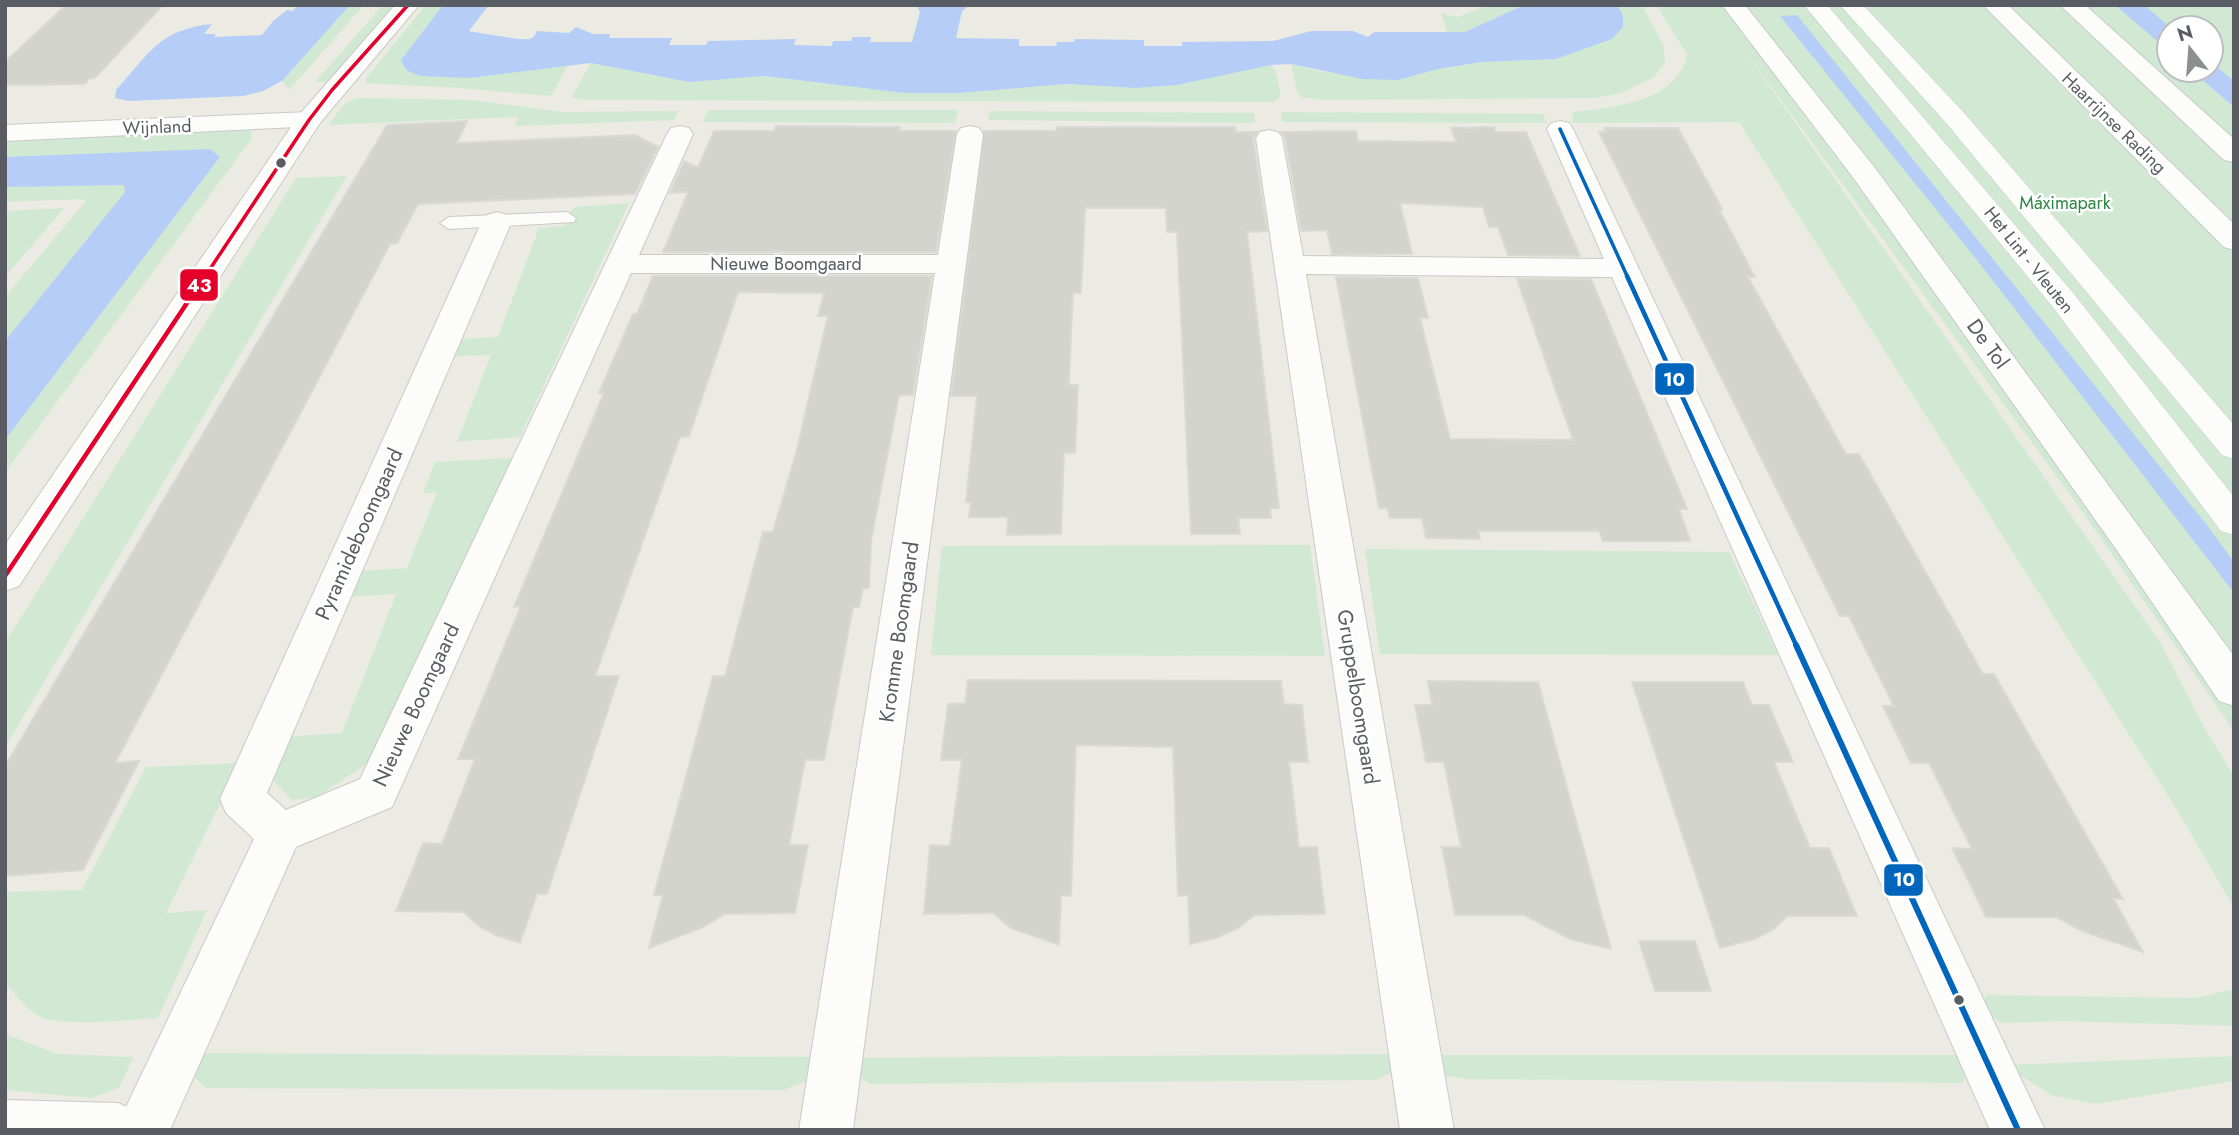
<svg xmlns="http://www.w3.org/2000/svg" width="2239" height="1135" font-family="Jost,sans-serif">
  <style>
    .green { fill: #d1e9d2; fill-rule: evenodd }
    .water { fill: #b6cef7 }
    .building { fill: #d4d4cf; stroke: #dadad4; stroke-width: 2 }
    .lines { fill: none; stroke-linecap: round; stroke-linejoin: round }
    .service-casing { stroke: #c9c9c8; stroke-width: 2 }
    .pedestrian-casing { stroke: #c9c9c8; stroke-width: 1 }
    .minor-casing { stroke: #c9c9c8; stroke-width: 2 }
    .tertiary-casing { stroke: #c9c9c8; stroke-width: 2 }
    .secondary-casing { stroke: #cacaca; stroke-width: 2 }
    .service { fill: #fcfcfb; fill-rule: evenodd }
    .pedestrian { fill: #fcfcfb; fill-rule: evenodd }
    .minor { fill: #fcfcfb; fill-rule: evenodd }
    .tertiary { fill: #fcfcfb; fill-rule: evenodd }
    .secondary { fill: #fcfcfb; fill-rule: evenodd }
    .bus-1-far1-casing { stroke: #fff; stroke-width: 7 }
    .bus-1-casing { stroke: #fff; stroke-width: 9 }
    .bus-2-far2-casing { stroke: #fff; stroke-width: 7 }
    .bus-2-far1-casing { stroke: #fff; stroke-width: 9 }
    .bus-2-casing { stroke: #fff; stroke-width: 11 }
    .bus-1-far1 { stroke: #e4002b; stroke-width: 3.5 }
    .bus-1 { stroke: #e4002b; stroke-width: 4.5 }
    .bus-2-far2 { stroke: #0065bd; stroke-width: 3.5 }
    .bus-2-far1 { stroke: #0065bd; stroke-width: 4.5 }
    .bus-2 { stroke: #0065bd; stroke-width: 6 }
    .bus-dot { fill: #5a5c63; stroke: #fff; stroke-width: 2.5 }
    .labels { text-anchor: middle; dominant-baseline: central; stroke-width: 5; stroke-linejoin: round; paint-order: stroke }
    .far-street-label { font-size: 18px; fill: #5a5c63; stroke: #fff }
    .far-park-label { font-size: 18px; fill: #2e8644; stroke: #fff }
    .street-label { font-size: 21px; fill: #5a5c63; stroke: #fff }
    .line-badge { stroke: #fff; stroke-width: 2.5 }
    .badge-label { font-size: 19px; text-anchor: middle; font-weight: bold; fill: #fff }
  </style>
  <rect width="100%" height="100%" fill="#ebebe4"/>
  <g class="green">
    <polygon points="350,5 364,5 289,90 282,81"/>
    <polygon points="383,5 400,5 330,82 315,82"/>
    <polygon points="426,5 444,5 406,70 420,76 568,65 551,96 460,88 365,83 367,77"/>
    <polygon points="1489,5 1524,5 1465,32 1447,32 1441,13 1457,17"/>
    <polygon points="1617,5 1642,5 1664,46 1665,63 1654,77 1621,93 1595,98 1321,100 1301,97 1297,92 1291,64 1317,71 1398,80 1438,69 1482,62 1556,59 1582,49 1623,15"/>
    <path d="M 1656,5 L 2234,5 L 2234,731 L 2082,511 L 1737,40 L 2160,642 L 2206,731 L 2234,776 L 2234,908 L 2179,813 L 1739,122 L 1572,123 L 1573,112 C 1611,108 1679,102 1687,54 ZM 2169,28 L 2211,28 L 2211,70 L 2169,70 Z"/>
    <polygon points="591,63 689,82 765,76 904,93 959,93 1072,84 1135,88 1271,65 1275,69 1281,95 1274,102 593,100 571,98"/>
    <polygon points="358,98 472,100 564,112 678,111 675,120 515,126 518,117 328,125 345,103"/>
    <polygon points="709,110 958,110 955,123 702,122"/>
    <polygon points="990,111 1254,113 1255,123 988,120"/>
    <polygon points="1281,112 1543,114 1547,123 1282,122"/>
    <polygon points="251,130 252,138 5,472 5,440 220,157 5,157 5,140"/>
    <polygon points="347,176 5,747 5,643 296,178"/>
    <polygon points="103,183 125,185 125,192 5,341 5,297 86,201 81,199 5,202 5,187"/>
    <polygon points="629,203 520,437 457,442 491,355 437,357 444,340 498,337 539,228 565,226 573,207"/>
    <polygon points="64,208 5,277 5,211"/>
    <polygon points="512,458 371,761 317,797 292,800 269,776 285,737 342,733 396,594 331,598 343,572 407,568 437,493 423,493 435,462"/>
    <polygon points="1310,545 1325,656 931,655 942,546"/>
    <polygon points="1365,549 1729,552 1778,655 1380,654"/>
    <path d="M 240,763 L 166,913 L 207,910 L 158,1018 C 133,1019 55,1029 35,1014 C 24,1006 15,993 5,983 L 5,892 L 82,890 L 146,767 Z"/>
    <polygon points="2234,989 2234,1026 2063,1021 2002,1023 1982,1009 1986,995 2196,998"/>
    <polygon points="5,1034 58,1054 133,1057 119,1088 91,1098 5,1090"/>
    <polygon points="199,1053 810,1057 806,1081 784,1090 207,1088 189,1073"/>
    <polygon points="1402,1054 1400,1068 1376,1080 870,1084 852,1072 858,1058"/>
    <polygon points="1437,1055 1957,1055 1970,1070 1962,1083 1467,1079 1442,1075"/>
    <polygon points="2234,1056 2234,1081 2096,1104 2051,1095 2004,1065"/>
  </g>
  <g class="water">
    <path d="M 297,5 L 350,5 L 282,81 L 263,91 L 243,96 L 129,101 L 115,98 L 116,90 C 150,53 158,30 212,24 L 204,34 L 216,34 L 214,37 L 262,35 L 273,21 L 287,10 L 293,11 Z"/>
    <path d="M 443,5 L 489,5 L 469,31 C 474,32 524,41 529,39 C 534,38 535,35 537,31 L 569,33 L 576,27 L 593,34 L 610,34 L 609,38 L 672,38 L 669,45 L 706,45 L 708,41 L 796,39 L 794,45 L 832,46 L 833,41 L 851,41 L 853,37 L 871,37 L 870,42 L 912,42 L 920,12 L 916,5 L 970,5 L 962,11 L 956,38 L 1019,39 L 1019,46 L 1056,46 L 1057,42 L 1074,42 L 1075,39 L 1144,40 L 1144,46 L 1182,46 L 1182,42 L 1273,41 L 1311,31 L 1353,31 L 1368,37 L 1374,32 L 1465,32 L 1524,5 L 1617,5 L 1623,15 L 1623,27 L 1612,39 L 1556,59 L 1482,62 L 1438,69 L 1398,80 L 1362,79 L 1291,64 L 1271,65 L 1177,85 L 1135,88 L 1068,84 L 959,93 L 904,93 L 765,76 L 689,82 L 591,63 L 470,78 L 420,76 L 406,70 L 401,60 Z"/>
    <polygon points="2115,5 2144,5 2171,28 2169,51"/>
    <polygon points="1797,15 2206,524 2234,562 2234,593 1976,259 1780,16"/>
    <polygon points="2211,62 2234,81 2234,107 2191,70 2211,70"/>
    <polygon points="210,149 220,157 5,440 5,341 125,192 124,185 5,187 5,157"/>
  </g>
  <g class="building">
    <polygon points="66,5 163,5 95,78 90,78 85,84 5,85 5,62"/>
    <polygon points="467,121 457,143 635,135 658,147 635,194 418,204 397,243 390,244 115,763 139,761 83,870 5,876 5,766 387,125"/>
    <polygon points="776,126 900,127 899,131 956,131 936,252 663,252 688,192 670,193 684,161 698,168 714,131 774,131"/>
    <polygon points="1057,127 1235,127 1236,132 1257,132 1253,138 1267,231 1247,232 1279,508 1270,508 1271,518 1238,518 1240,534 1191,534 1177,232 1167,232 1166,208 1085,208 1081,293 1073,293 1071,332 1069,385 1078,385 1075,453 1064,453 1061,534 1007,535 1008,517 969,517 971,502 966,502 977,396 951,396 984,131 1056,131"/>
    <polygon points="1494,127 1495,132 1526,132 1580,256 1508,255 1498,227 1489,227 1483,207 1400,203 1412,254 1332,254 1327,230 1301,231 1285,138 1281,132 1356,131 1358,141 1456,142 1451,128"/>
    <polygon points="1604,128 1678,128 1722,209 1719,209 1755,277 1748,277 1838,440 1846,454 1859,454 1983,674 1994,674 2123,899 2113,898 2143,952 2082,931 2056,917 1986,917 1952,848 1972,849 1929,763 1911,763 1883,706 1894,706 1849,616 1840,616 1599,132 1606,132"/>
    <polygon points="653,276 932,276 913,395 899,395 871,541 869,588 863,588 859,607 853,607 824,760 805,760 789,845 808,845 795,913 725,914 703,927 649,948 663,895 654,895 713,676 725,676 763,532 773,532 796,453 828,316 818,316 824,293 738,292 689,436 680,437 595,676 619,676 547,894 537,894 520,943 496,935 477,925 464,912 396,911 423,843 442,844 475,759 458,759 521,606 514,607 604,393 599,393 633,314 637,314"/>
    <polygon points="1336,277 1418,278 1428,318 1420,318 1450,439 1573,440 1517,279 1591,279 1687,509 1679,509 1690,541 1603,541 1599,531 1478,531 1480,539 1426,538 1422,518 1390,518 1387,508 1379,508"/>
    <polygon points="968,680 1281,681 1284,704 1302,705 1308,762 1289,762 1299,847 1317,847 1325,914 1255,915 1238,928 1216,938 1190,944 1188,895 1178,896 1173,747 1076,745 1071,896 1061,895 1059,945 1011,928 993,913 924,914 930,845 950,846 962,760 941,760 948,704 965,703"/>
    <polygon points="1428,681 1538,682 1611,949 1570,939 1524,915 1455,915 1442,847 1461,847 1444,762 1426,762 1415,705 1432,705"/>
    <polygon points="1632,682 1743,682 1752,705 1769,705 1793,762 1774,762 1810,848 1829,848 1857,916 1787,916 1774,929 1755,939 1720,948"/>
    <polygon points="1639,941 1695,941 1711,991 1655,991"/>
  </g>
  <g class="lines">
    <defs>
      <polygon id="service" points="567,212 576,218 574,222 449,229 440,223 449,217"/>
      <g id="pedestrian">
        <polygon points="1804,5 1827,5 2074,294 2234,497 2234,535 2221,531 2052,306"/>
        <polygon points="1840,5 1863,5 1965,114 2234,425 2234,459 2222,455 1947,124"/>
      </g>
      <g id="minor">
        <polygon points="309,112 318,114 322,120 318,126 5,141 5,125"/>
        <polygon points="1560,121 1569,123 1573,129 2045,1130 1990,1130 1612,277 1306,274 1454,1130 1400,1130 1256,138 1260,132 1269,130 1278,132 1282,138 1303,256 1604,259 1547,129 1551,123"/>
        <polygon points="680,126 689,128 693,134 639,255 938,255 957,134 961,128 970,126 979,128 983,134 853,1130 799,1130 935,273 631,273 392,807 296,847 170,1130 115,1130 254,839 226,813 220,799 482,221 487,215 497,212 507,215 512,221 267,793 286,810 360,779 667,134 671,128"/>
      </g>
      <g id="tertiary">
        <polygon points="395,5 419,5 320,123 19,586 5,591 5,545 300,114"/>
        <polygon points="1722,5 1745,5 1875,168 2234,656 2234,706 2219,701 2116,549 1855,180"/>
        <polygon points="5,1100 118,1103 137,1111 145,1130 5,1130"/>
      </g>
      <g id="secondary">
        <polygon points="1983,5 2008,5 2234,224 2234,250 2224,247"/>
        <polygon points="2060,5 2085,5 2234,139 2234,162 2224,160"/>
      </g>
    </defs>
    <use href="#service" class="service-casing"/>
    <use href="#pedestrian" class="pedestrian-casing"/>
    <use href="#minor" class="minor-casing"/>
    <use href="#tertiary" class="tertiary-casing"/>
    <use href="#secondary" class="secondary-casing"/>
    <use href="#service" class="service"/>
    <use href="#pedestrian" class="pedestrian"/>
    <use href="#minor" class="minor"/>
    <use href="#tertiary" class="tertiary"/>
    <use href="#secondary" class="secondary"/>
    <defs>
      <polyline id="bus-1-far1" points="204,278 309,120 332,90 408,5"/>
      <polyline id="bus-1" points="5,576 205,276"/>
      <polyline id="bus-2-far2" points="1560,129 1628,278"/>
      <polyline id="bus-2-far1" points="1627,276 1797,647"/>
      <polyline id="bus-2" points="1796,645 2018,1130"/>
    </defs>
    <use href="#bus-1-far1" class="bus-1-far1-casing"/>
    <use href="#bus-1" class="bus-1-casing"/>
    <use href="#bus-2-far2" class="bus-2-far2-casing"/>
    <use href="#bus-2-far1" class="bus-2-far1-casing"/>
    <use href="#bus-2" class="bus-2-casing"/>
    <use href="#bus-1-far1" class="bus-1-far1"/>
    <use href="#bus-1" class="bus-1"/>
    <use href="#bus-2-far2" class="bus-2-far2"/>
    <use href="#bus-2-far1" class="bus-2-far1"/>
    <use href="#bus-2" class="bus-2"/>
  </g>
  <g class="bus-dot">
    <circle cx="281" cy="163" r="6"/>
    <circle cx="1959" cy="1000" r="6"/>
  </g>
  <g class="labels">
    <g class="far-street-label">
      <text transform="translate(2114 123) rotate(44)">Haarrijnse Rading</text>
      <text transform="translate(157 127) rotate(-2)">Wijnland</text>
      <text transform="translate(2029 260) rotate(51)">Het Lint - Vleuten</text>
      <text x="786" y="264">Nieuwe Boomgaard</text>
    </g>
    <g class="far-park-label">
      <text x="2065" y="203">Máximapark</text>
    </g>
    <g class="street-label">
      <text transform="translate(1988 344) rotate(54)">De Tol</text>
      <text transform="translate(359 534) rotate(-66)">Pyramideboomgaard</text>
      <text transform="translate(899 632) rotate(-82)">Kromme Boomgaard</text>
      <text transform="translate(1358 697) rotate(81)">Gruppelboomgaard</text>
      <text transform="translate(416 705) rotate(-65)">Nieuwe Boomgaard</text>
    </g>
  </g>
  <g class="line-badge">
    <rect x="179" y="268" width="40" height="34" rx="7" fill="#e4002b"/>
    <rect x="1654" y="362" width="41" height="34" rx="7" fill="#0065bd"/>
    <rect x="1883" y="863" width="41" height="34" rx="7" fill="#0065bd"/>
  </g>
  <g class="badge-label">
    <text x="199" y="292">43</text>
    <text x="1674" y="386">10</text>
    <text x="1904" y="886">10</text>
  </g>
  <rect width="2239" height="1135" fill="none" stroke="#5a5c63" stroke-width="14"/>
  <g transform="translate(2190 49) rotate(343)"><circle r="33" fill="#ffffff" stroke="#bdbec1" stroke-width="2"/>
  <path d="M0-5L12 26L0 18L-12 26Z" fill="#8d8e90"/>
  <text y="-10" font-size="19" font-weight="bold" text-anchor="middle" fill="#5a5c63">N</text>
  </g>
</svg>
